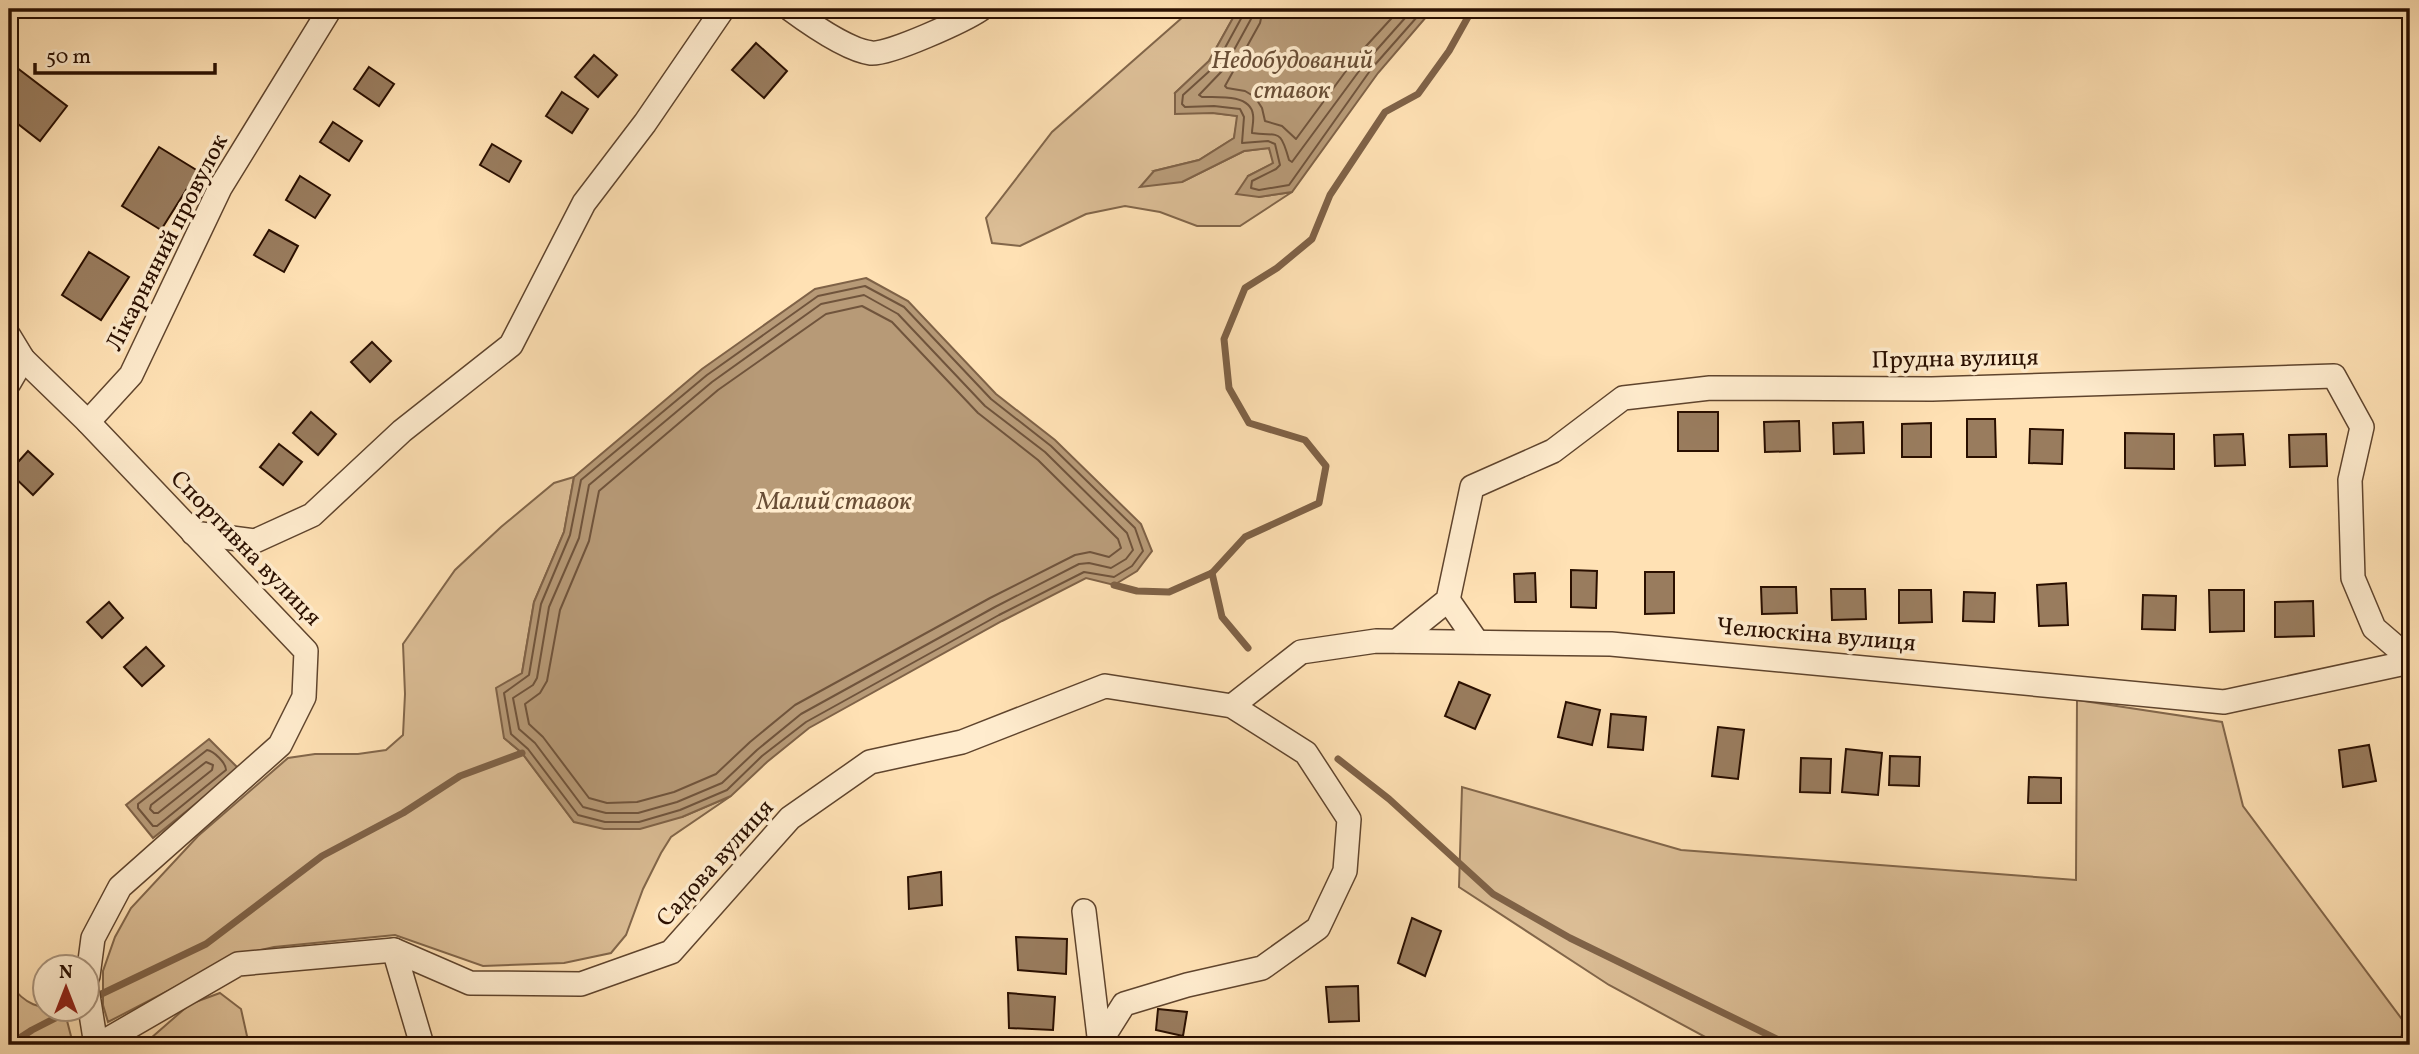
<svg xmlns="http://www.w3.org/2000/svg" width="2419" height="1054" font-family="Vollkorn,serif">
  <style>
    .green { fill: #dbbd95; stroke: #82664a; stroke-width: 2 }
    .water { fill: #b79a77; stroke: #7f6247; stroke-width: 2 }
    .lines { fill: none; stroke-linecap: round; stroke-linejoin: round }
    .shore { stroke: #70543c; stroke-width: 2 }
    .stream { stroke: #7f6247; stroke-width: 7 }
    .building { fill: #997c5e; stroke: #2a0f00; stroke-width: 2 }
    .street-casing { stroke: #5f442d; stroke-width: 26 }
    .street { stroke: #ffecce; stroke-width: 23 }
    .labels { text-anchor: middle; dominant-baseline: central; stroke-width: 7; stroke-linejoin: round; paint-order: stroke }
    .street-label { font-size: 24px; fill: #2a0f00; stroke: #ffecce }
    .water-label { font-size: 26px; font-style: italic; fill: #694e36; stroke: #ffecce }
  </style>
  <rect width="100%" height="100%" fill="#ffe1b4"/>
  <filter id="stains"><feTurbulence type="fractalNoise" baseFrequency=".00286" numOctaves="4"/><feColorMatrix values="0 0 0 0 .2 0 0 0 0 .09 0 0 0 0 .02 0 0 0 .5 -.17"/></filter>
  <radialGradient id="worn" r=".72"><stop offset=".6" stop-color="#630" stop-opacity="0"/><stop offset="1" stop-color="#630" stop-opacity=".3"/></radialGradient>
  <g class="green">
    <polygon points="1192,9 1238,9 1209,61 1175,93 1214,113 1238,116 1234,138 1199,160 1154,171 1182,182 1244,151 1269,148 1274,163 1248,176 1259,197 1292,192 1240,226 1197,226 1160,212 1125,206 1086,214 1020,246 992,243 986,218 1052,132"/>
    <polygon points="574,477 564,532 534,602 522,673 504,738 522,753 574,822 682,817 731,796 671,837 661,853 643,889 626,935 611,953 564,963 483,966 395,935 274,947 235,956 108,1022 103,1005 103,971 115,937 131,908 198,836 288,758 315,754 358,754 386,750 403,735 405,694 403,644 455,570 501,527 554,483"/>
    <polygon points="2077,700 2222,722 2243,806 2404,1022 2400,1045 1720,1045 1609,985 1459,887 1462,787 1681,850 2076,880"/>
    <path d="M 9,983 C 26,1006 38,1008 64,1009 L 72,1040 L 71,1045 L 9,1045 Z"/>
    <polygon points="220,993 241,1009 249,1045 143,1045 190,1004"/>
  </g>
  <g class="water">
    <polygon points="1238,9 1433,9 1378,73 1292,192 1259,197 1236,194 1248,176 1273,163 1269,148 1244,151 1182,182 1140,187 1154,171 1199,160 1234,138 1237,116 1213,113 1175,114 1175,93 1209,61"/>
    <polygon points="866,278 908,301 996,394 1055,440 1141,524 1152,551 1137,571 1114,585 1086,578 1002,621 809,728 767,762 731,796 682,817 640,829 604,829 574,822 522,753 504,738 496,688 522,673 534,602 564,532 574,477 702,369 815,289"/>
    <polygon points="209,739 239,769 153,838 126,805"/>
  </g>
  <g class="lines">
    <g class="shore">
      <polyline points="1244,9 1243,15 1215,66 1183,95 1182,104 1185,107 1214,106 1240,109 1244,117 1242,143 1268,141 1275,144 1280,165 1276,169 1252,181 1251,188 1259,190 1289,185 1372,68 1424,9"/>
      <path d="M 1253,9 L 1251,19 L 1223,70 L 1199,95 L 1202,97 C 1217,97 1251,94 1253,115 C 1254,121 1252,127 1252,133 C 1279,137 1280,127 1289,160 L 1292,162 L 1365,63 L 1413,9"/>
      <polyline points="1263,9 1260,23 1225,86 1227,88 1245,91 1255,97 1262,108 1265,121 1282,126 1296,139 1357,56 1400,9"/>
      <polygon points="865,286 904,307 991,399 1051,446 1135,528 1143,551 1132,566 1114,577 1084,572 999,615 806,722 762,756 727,790 680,810 639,822 605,822 578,815 528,749 511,734 504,693 529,675 541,604 570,535 581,480 707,375 818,296"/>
      <polygon points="864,295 898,314 985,406 1045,452 1127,533 1133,550 1126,559 1111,568 1089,563 1079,564 995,607 801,714 757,750 722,783 677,802 638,813 606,813 583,807 535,743 519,729 513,698 533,685 537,678 549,607 579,538 589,485 712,382 821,304"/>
      <polygon points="862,306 892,322 978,413 1038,460 1118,539 1121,548 1109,557 1090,552 1075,555 990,598 795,705 750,742 716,774 674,792 637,802 607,803 589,798 543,737 529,724 525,704 540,693 547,681 560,610 589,541 599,491 718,390 826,314"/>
      <path d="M 207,750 C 214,751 226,763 226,770 L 157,826 L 153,826 L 138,808 L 138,804 Z"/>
      <polygon points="206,762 213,765 212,770 158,813 154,813 150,809 151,805"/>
    </g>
    <g class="stream">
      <polyline points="1212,573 1222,617 1248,648"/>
      <polyline points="1114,585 1137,591 1169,592 1212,573 1245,537 1319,503 1326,466 1305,440 1249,423 1229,388 1224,339 1245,288 1277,268 1312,239 1330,195 1385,112 1418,94 1449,51 1468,17 1468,9"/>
      <polyline points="1338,759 1389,799 1493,894 1570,938 1789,1045"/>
      <polyline points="93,998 206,944 322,856 403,813 460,776 522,753"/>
      <polyline points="9,1045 32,1030 73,1009"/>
    </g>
  </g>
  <g class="building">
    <polygon points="756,43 787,71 764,98 732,70"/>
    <polygon points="594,55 617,75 598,97 575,77"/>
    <polygon points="12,64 67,106 40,141 9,117 9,68"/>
    <polygon points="369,67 394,84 379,106 354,89"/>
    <polygon points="562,92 588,109 572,133 546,116"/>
    <polygon points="333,122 362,141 349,161 320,142"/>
    <polygon points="492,144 521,161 509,182 480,165"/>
    <polygon points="159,147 198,171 161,230 122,206"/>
    <polygon points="300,176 330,195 315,218 286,200"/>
    <polygon points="269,230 298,246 284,272 254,255"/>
    <polygon points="89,252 129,277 101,320 62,295"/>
    <polygon points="372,342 391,361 370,382 351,362"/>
    <polygon points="311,412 336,434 318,455 293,433"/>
    <rect x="1678" y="412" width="40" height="39"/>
    <polygon points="1967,419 1995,419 1996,457 1967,457"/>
    <polygon points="1799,421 1800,451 1765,452 1764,422"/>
    <polygon points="1863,422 1864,453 1834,454 1833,423"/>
    <polygon points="1931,423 1931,457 1902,457 1902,424"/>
    <polygon points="2030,429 2063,430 2062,464 2029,463"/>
    <polygon points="2125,433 2174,434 2174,469 2125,468"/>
    <polygon points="2243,434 2245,465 2215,466 2214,435"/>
    <polygon points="2326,434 2327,466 2290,467 2289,435"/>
    <polygon points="279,444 302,462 283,485 260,467"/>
    <polygon points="28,451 53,474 33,495 9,472"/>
    <polygon points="1571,570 1597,571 1596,608 1571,607"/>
    <polygon points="1645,572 1674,572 1674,613 1645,614"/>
    <polygon points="1535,573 1536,602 1515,602 1514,574"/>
    <polygon points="2066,583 2068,625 2039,626 2037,585"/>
    <polygon points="1761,587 1796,587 1797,613 1762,614"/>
    <polygon points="1831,589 1865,589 1866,619 1832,620"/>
    <polygon points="1899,590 1931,590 1932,622 1899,623"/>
    <polygon points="2209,590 2244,590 2244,631 2210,632"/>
    <polygon points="1964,592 1995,593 1994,622 1963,621"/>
    <polygon points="2143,595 2176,596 2175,630 2142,629"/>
    <polygon points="2313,601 2314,636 2275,637 2275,602"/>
    <polygon points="109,602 123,618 102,638 87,622"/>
    <polygon points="146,647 164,666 142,686 124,667"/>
    <polygon points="1459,682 1490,695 1475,729 1445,716"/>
    <polygon points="1566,702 1600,710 1592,745 1558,737"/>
    <polygon points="1611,714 1646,717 1643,750 1608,747"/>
    <polygon points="1718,727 1744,730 1738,779 1712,776"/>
    <polygon points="2410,736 2410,771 2404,737"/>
    <polygon points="2369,745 2376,781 2343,787 2339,750"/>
    <polygon points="1846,749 1882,753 1878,795 1842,792"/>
    <polygon points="1890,756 1920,757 1919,786 1889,785"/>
    <polygon points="1801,758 1831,759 1830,793 1800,792"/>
    <polygon points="2029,777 2061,778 2061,803 2028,803"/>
    <polygon points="941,872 942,905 909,909 908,877"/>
    <polygon points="1412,918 1441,931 1425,976 1398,963"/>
    <polygon points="1016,937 1067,939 1066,974 1018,970"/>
    <polygon points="1358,986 1359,1021 1329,1022 1326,987"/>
    <polygon points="1008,993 1055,997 1053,1030 1009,1028"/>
    <polygon points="1158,1009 1187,1012 1183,1036 1156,1030"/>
  </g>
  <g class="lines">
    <defs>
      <g id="street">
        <path d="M 790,9 C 809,23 848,50 871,53 C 889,55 965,20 981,9"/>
        <polyline points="9,336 23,359 88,422 306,651 304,697 280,745 120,887 93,938 88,976"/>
        <polyline points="9,383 23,359"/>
        <polyline points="88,422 131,375 220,188 330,9"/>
        <polyline points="193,533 255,541 312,515 402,431 511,345 584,203 645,123 723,9"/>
        <polyline points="1448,600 1477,642"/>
        <polyline points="1397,641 1448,600 1472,487 1553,451 1623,398 1710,388 1932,389 2334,376 2362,427 2350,480 2353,578 2374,628 2410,659"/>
        <polyline points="1232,706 1301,652 1376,641 1611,644 2224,702 2410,662"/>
        <polyline points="1084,911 1100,1045"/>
        <polyline points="88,995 96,1045"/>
        <polyline points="98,1045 238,964 394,950"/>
        <polyline points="422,1045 394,950 470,983 581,984 671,952 790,818 870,762 962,742 1105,686 1232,706 1306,753 1349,819 1345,871 1318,928 1262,968 1187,985 1124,1004 1100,1042"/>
      </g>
    </defs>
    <use href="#street" class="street-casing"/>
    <use href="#street" class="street"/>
  </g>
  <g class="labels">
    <g class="street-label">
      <text transform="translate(168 243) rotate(-63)">Лікарняний провулок</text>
      <text transform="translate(1955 360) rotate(-1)">Прудна вулиця</text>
      <text transform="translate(245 549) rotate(46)">Спортивна вулиця</text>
      <text transform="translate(1816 636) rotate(5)">Челюскіна вулиця</text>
      <text transform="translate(716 864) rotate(-48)">Садова вулиця</text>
    </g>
    <g class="water-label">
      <text x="1292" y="61">Недобудований<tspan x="1292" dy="30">ставок</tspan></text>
      <text x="834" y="502">Малий ставок</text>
    </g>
  </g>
  <rect width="2419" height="1054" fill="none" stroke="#ffe1b4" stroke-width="35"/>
  <rect x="10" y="10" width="2398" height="1033" fill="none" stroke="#2a0f00" stroke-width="3.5"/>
  <rect x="18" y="18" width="2384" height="1019" fill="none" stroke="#2a0f00" stroke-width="2"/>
  <g transform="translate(66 988)"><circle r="33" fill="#ffecce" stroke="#aa947c" stroke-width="2"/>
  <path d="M0-5L12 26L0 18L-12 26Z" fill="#8f2418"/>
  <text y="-10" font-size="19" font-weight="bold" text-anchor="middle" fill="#2a0f00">N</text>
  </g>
  <path d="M35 63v10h180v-10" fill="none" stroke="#2a0f00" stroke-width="3.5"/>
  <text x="46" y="63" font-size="21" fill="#2a0f00" stroke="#ffecce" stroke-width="5" paint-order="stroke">50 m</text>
  <rect width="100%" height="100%" filter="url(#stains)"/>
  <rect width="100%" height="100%" fill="url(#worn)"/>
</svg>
